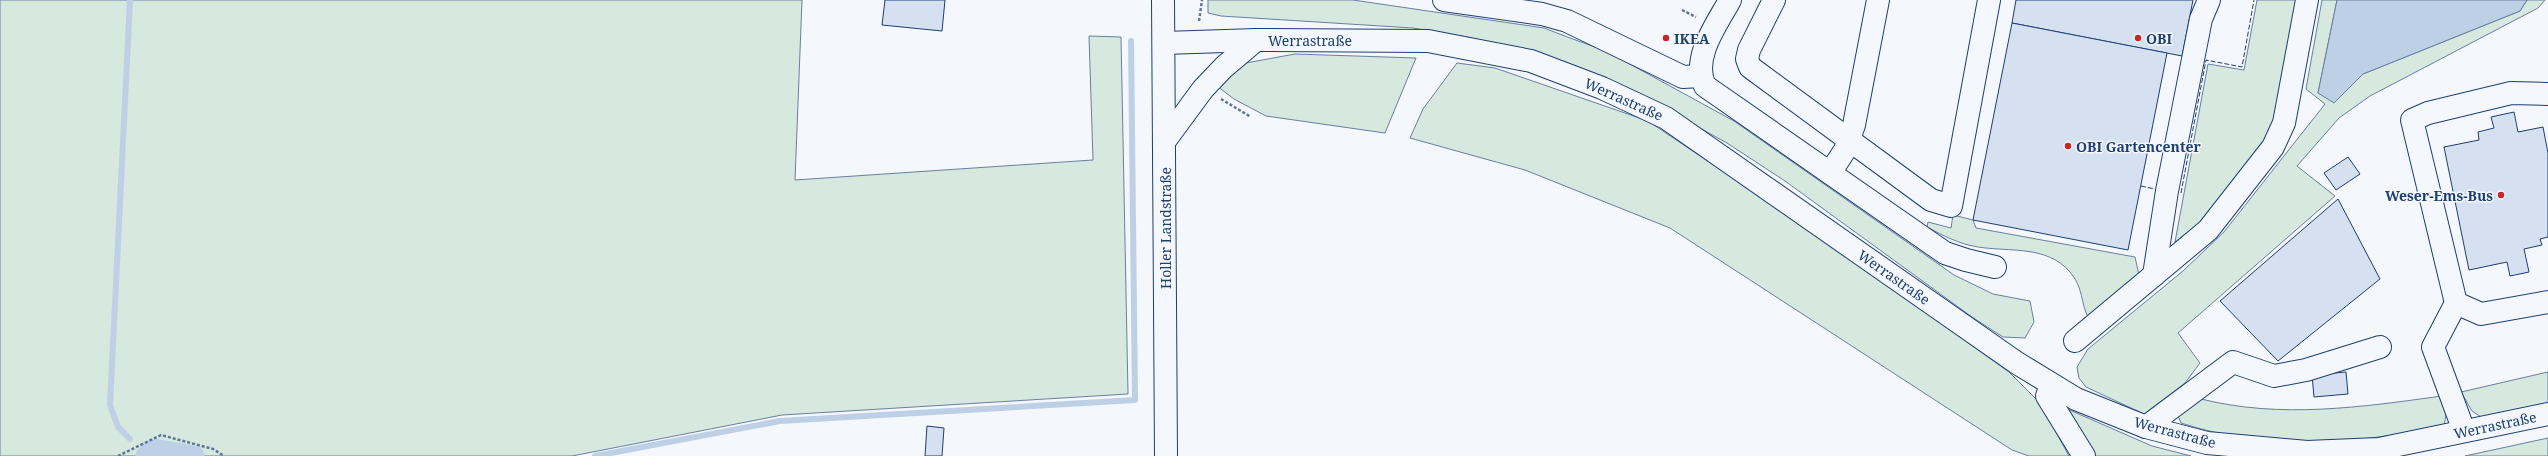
<svg xmlns="http://www.w3.org/2000/svg" width="2548" height="456" font-family="'Noto Serif',serif">
  <style>
    .green { fill: #d7e8df; stroke: #687fa3 }
    .water { fill: #bed0e5; stroke: #687fa3 }
    .lines { fill: none; stroke-linecap: round; stroke-linejoin: round }
    .stream { stroke: #bed0e5; stroke-width: 6 }
    .canal { stroke: #bed0e5; stroke-width: 21 }
    .building { fill: #d5e0f0; stroke: #1d3f73 }
    .minor-casing { stroke: #1d3f73; stroke-width: 24 }
    .major-casing { stroke: #1d3f73; stroke-width: 24 }
    .path { stroke: #5e769c; stroke-width: 2.5; stroke-dasharray: 3 2; stroke-linecap: butt }
    .minor { stroke: #f4f7fb; stroke-width: 22 }
    .major { stroke: #f4f7fb; stroke-width: 22 }
    .fence { stroke: #1d3f73; stroke-width: 1; stroke-dasharray: 5 2; stroke-linecap: butt }
    .poi-dot { fill: #c62828; stroke: #f4f7fb; stroke-width: 1.5 }
    .labels { text-anchor: middle; dominant-baseline: central; stroke-width: 3; stroke-linejoin: round; paint-order: stroke }
    .poi-label { font-size: 14px; font-weight: bold; fill: #1d3f73; stroke: #f4f7fb; text-anchor: start }
    .street-label { font-size: 14px; fill: #1d3f73; stroke: #f4f7fb }
  </style>
  <rect width="100%" height="100%" fill="#f4f7fb"/>
  <g class="green">
    <polygon points="0,0 802,0 795,180 1093,160 1089,36 1121,37 1128,394 782,415 572,456 0,456"/>
    <polygon points="1208,0 1353,0 1544,28 1570,38 1606,51 1734,121 1954,275 1993,294 2030,301 2034,322 2025,338 2003,337 1972,317 1785,181 1727,143 1669,111 1513,48 1467,37 1413,28 1221,16 1208,13"/>
    <polygon points="2257,0 2298,0 2272,132 2203,221 2175,242 2208,64 2244,70"/>
    <polygon points="2322,0 2337,0 2318,93 2334,102 2363,74 2520,11 2527,0 2545,0 2538,8 2370,96 2339,118 2297,166 2335,196 2178,333 2200,363 2185,383 2144,414 2086,387 2079,378 2077,367 2088,349 2183,271 2224,232 2325,104 2306,89"/>
    <polygon points="1295,54 1416,58 1385,133 1266,116 1234,99 1217,86 1246,63"/>
    <polygon points="1457,63 1495,68 1648,121 1803,225 2009,372 2040,403 2069,456 2029,456 2012,450 1670,228 1525,170 1410,138 1423,109"/>
    <path d="M 1953,215 L 1973,220 L 1976,228 L 2135,257 L 2139,275 L 2089,319 C 2080,303 2084,288 2070,272 C 2047,245 2009,252 1978,247 C 1959,244 1944,236 1927,227 L 1928,222 L 1951,228 Z"/>
    <polygon points="2548,372 2548,406 2481,417 2472,411 2461,392"/>
    <path d="M 2442,396 L 2447,409 L 2444,426 C 2357,444 2266,451 2181,423 L 2178,416 L 2201,399 C 2281,419 2362,407 2442,396 Z"/>
    <polygon points="2065,408 2152,446 2191,456 2094,456"/>
    <polygon points="2548,438 2548,456 2465,456"/>
  </g>
  <polygon class="water" points="2337,0 2527,0 2520,11 2363,74 2334,103 2318,93"/>
  <g class="lines">
    <g class="stream">
      <polyline points="130,0 110,405 118,427 130,439"/>
      <polyline points="595,456 780,421 1135,400 1131,41"/>
    </g>
    <polyline class="canal" points="146,456 154,449 194,456"/>
  </g>
  <g class="building">
    <polygon points="885,0 945,0 942,31 882,25"/>
    <polygon points="2016,0 2193,0 2182,56 2012,23"/>
    <polygon points="2012,23 2167,53 2128,250 1973,220"/>
    <polygon points="2514,112 2518,132 2543,127 2548,153 2548,237 2540,239 2542,245 2524,249 2529,272 2510,276 2507,262 2469,270 2444,147 2479,140 2478,132 2494,128 2491,117"/>
    <polygon points="2348,157 2360,174 2336,190 2324,173"/>
    <polygon points="2338,199 2380,279 2278,361 2220,301"/>
    <polygon points="2346,372 2348,394 2314,397 2312,375"/>
    <polygon points="927,426 944,428 942,456 925,456"/>
  </g>
  <g class="lines">
    <defs>
      <g id="minor">
        <polyline points="1444,0 1542,14 1567,21 1683,77 1700,76"/>
        <path d="M 1730,0 C 1717,24 1691,58 1705,86 L 1945,253 L 1966,260 L 1995,267"/>
        <polyline points="1774,0 1749,50 1747,59 1750,67 1931,200 1951,206 1989,0"/>
        <polyline points="1164,43 1256,40 1428,41 1531,61 1602,88 1666,118 2017,363 2076,399 2146,427 2207,443 2307,452 2379,449 2548,414"/>
        <polyline points="2548,94 2511,93 2428,113 2412,120 2456,303 2481,314 2548,302"/>
        <polyline points="1164,142 1203,89 1224,67 1256,40"/>
        <polyline points="1830,173 1845,150 1854,125 1878,0"/>
        <polyline points="2154,275 2167,191 2201,19 2209,0"/>
        <polyline points="2456,303 2433,347 2464,431"/>
        <polyline points="2075,341 2208,230 2273,147 2284,123 2307,0"/>
        <polyline points="2051,385 2047,396 2084,456"/>
        <polyline points="2146,427 2233,362 2274,376 2306,370 2380,347"/>
      </g>
      <polyline id="major" points="1163,0 1166,456"/>
    </defs>
    <use href="#minor" class="minor-casing"/>
    <use href="#major" class="major-casing"/>
    <g class="path">
      <polyline points="1682,10 1696,17"/>
      <polyline points="1199,21 1202,0"/>
      <polyline points="1221,99 1251,117"/>
      <polyline points="118,456 161,435 213,449 224,456"/>
    </g>
    <use href="#minor" class="minor"/>
    <use href="#major" class="major"/>
    <g class="fence">
      <polyline points="2141,186 2155,189"/>
      <polyline points="2181,193 2206,60 2242,67 2254,0"/>
    </g>
  </g>
  <g class="poi-dot">
    <circle cx="1666" cy="38" r="4"/>
    <circle cx="2138" cy="38" r="4"/>
    <circle cx="2068" cy="146" r="4"/>
    <circle cx="2501" cy="195" r="4"/>
  </g>
  <g class="labels">
    <g class="poi-label">
      <text x="1674" y="38">IKEA</text>
      <text x="2146" y="38">OBI</text>
      <text x="2076" y="146">OBI Gartencenter</text>
      <text x="2493" y="195" text-anchor="end">Weser-Ems-Bus</text>
    </g>
    <g class="street-label">
      <text x="1310" y="40">Werrastraße</text>
      <text transform="translate(1624 99) rotate(24)">Werrastraße</text>
      <text transform="translate(1165 228) rotate(-90)">Holler Landstraße</text>
      <text transform="translate(1894 277) rotate(35)">Werrastraße</text>
      <text transform="translate(2495 425) rotate(-12)">Werrastraße</text>
      <text transform="translate(2175 432) rotate(15)">Werrastraße</text>
    </g>
  </g>
</svg>
